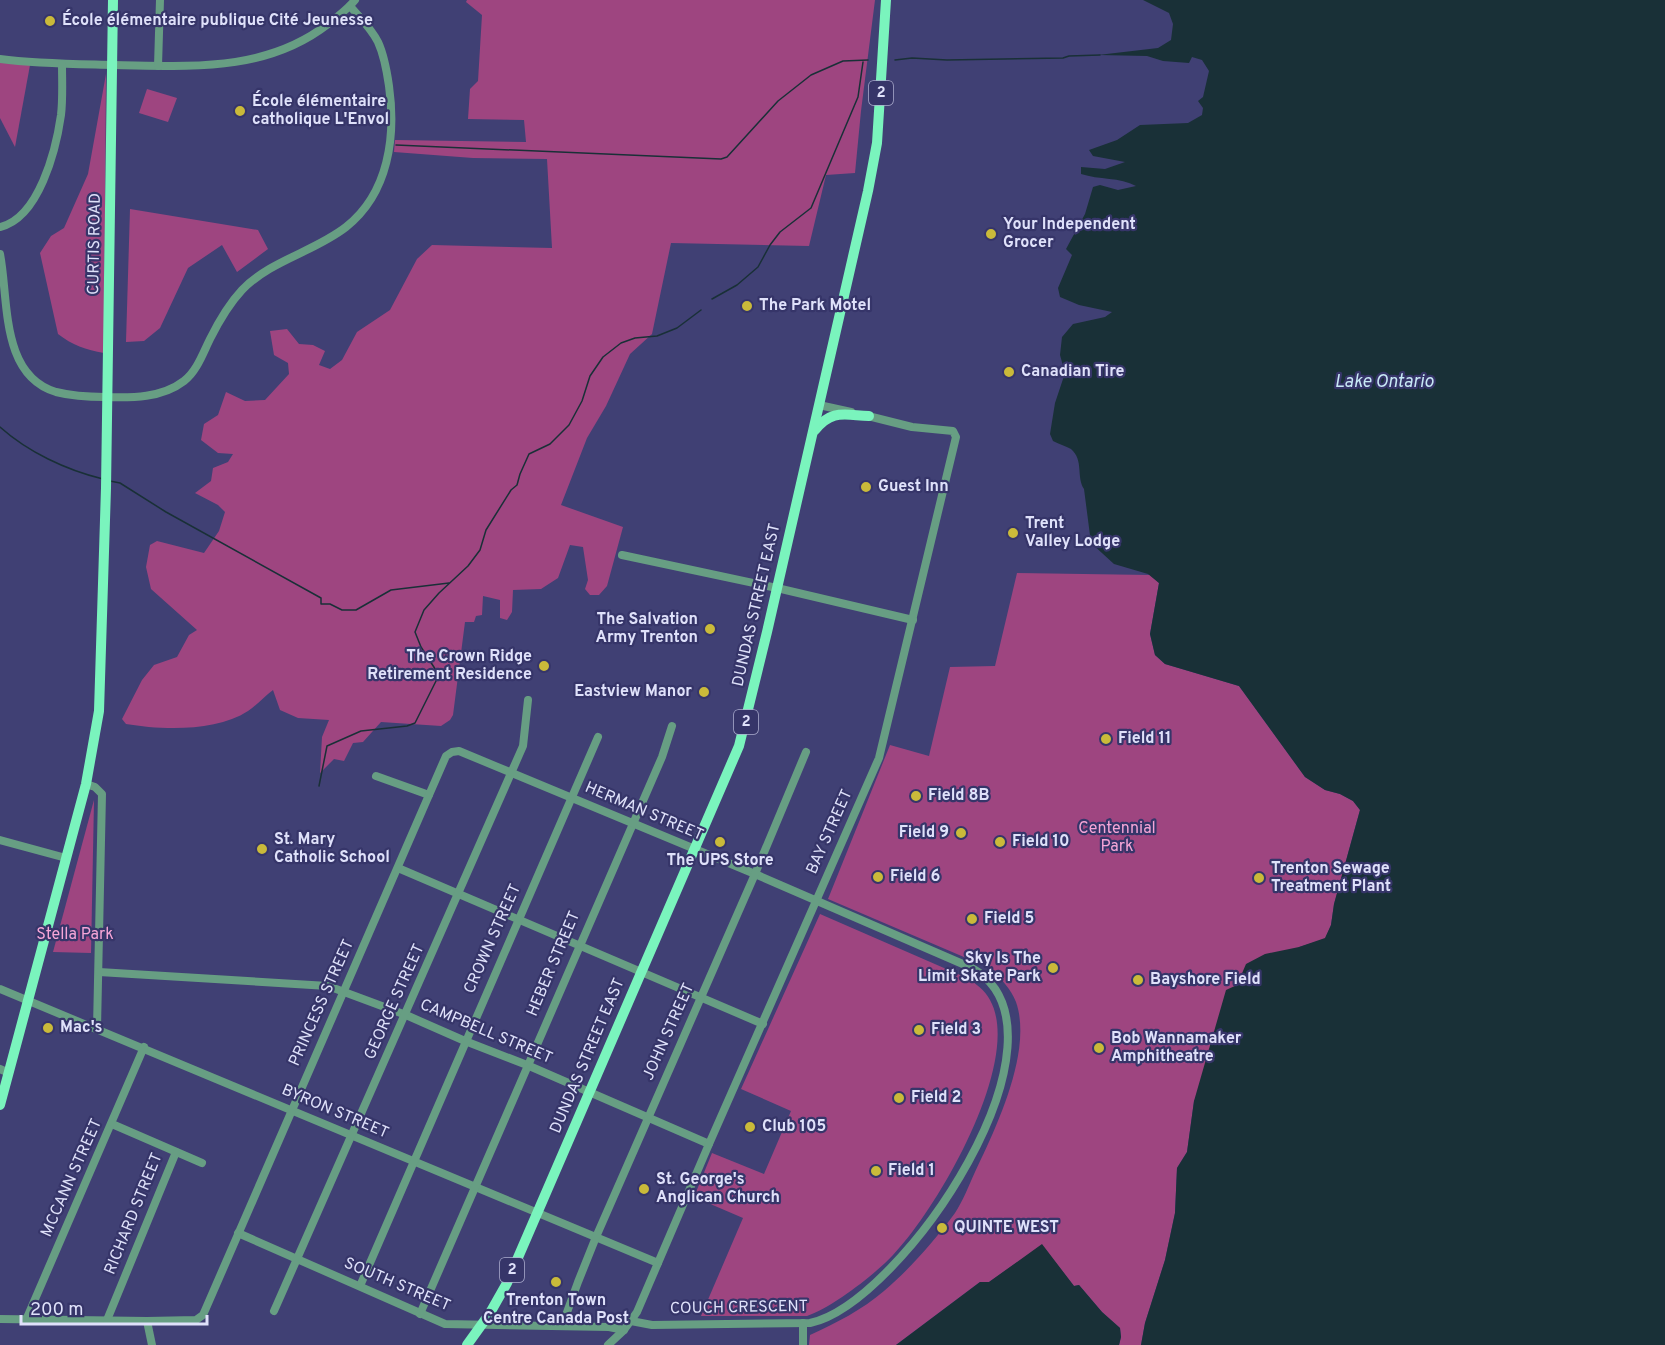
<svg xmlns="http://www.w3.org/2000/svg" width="1665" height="1345" font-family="Overpass,sans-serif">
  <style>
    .green { fill: #9e4580 }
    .water { fill: #193037 }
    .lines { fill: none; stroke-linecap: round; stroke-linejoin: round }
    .stream { stroke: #193037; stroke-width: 1.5 }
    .minor { stroke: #679e83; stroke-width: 8 }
    .major { stroke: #7af4bd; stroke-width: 10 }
    .poi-dot { fill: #caba3a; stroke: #363569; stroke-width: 2 }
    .labels { text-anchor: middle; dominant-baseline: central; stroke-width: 4.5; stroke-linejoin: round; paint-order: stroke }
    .shield { fill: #363569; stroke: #acadce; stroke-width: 1.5 }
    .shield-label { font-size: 15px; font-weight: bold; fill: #dfe1fa }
    .poi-label { font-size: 16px; font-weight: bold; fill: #dfe1fa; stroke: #363569; text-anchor: start }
    .street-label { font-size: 16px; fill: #dfe1fa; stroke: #363569 }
    .park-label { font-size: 16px; fill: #f7a6d8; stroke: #363569 }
    .water-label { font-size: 18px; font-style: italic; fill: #c8e9f5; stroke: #363569 }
  </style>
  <rect width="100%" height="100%" fill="#404074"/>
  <g class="green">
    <path d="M 467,0 L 875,0 L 861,111 L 855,173 L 826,175 L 809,246 L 671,243 L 652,334 L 630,354 L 606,406 L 587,438 L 561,505 L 623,527 L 607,586 L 599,595 L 590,595 L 585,589 L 588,580 L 583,547 L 570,545 L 558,578 L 541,589 L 513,590 L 512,612 L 507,620 L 500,618 L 500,600 L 483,596 L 482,615 L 476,616 L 474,622 L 465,622 L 453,715 L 450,720 L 441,726 L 381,722 L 363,742 L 353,743 L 344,761 L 334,759 L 320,773 L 322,737 L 329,720 L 298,718 L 280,710 L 273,690 C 264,697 257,705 248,711 C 216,732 162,730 126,724 L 122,719 L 142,680 L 154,665 L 177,657 L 189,635 L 197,630 L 151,589 L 146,567 L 150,545 L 157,541 L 204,553 L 219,531 L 225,512 L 218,505 L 195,493 L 211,481 L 213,468 L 228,462 L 233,454 L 218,453 L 201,440 L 204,424 L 218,415 L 226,392 L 245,401 L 265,400 L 289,374 L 288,363 L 274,355 L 270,331 L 287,329 L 299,344 L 313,345 L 325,351 L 319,365 L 330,369 L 342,360 L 357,332 L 390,310 L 417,259 L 432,245 L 552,248 L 547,159 L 473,158 L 394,152 L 395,140 L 526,142 L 524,120 L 468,119 L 470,89 L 478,81 L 482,15 L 466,2 Z"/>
    <polygon points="0,62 30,65 15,147 0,118"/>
    <path d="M 106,74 L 104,353 C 86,350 72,345 58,334 L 40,253 L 51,236 L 64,228 L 88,174 Z"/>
    <polygon points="147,89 177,98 168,122 139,113"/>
    <polygon points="130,209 258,230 268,249 237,272 222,245 188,268 160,328 144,341 126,342"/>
    <path d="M 1017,573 L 1150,575 L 1159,583 L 1150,634 L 1155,655 L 1165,664 L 1239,686 L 1305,777 L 1325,790 L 1340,794 L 1353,801 L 1360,810 L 1334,904 L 1331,925 L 1325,939 L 1299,947 L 1194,1101 L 1187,1152 L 1177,1168 L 1175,1213 L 1165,1260 L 1145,1323 L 1141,1345 L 1119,1345 L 1121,1337 L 1120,1328 L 1102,1312 L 1079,1285 L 1074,1286 L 1042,1245 L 989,1282 L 980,1282 L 896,1345 L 809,1345 L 810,1335 C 836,1323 862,1310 884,1291 C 910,1269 935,1240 955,1213 C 963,1201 969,1185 975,1172 C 996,1128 1033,1051 1016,1002 C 1011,989 1001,979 992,969 L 828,899 L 890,745 L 929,756 L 950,667 L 995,666 Z"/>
    <polygon points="94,800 91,953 53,952"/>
    <path d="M 820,914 L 967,978 C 976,984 985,990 990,1000 C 1024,1061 936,1211 893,1255 C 874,1275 833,1307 807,1316 L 701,1316 L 743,1218 L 694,1197 L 712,1153 L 764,1174 L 791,1111 L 741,1089 Z"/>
  </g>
  <g class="water">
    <path d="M 1143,0 L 1665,0 L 1665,1345 L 1141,1345 L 1145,1323 L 1165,1260 L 1175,1213 L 1177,1168 L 1187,1152 L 1194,1101 L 1226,990 L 1237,985 L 1246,964 L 1265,954 L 1299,947 L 1325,938 L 1331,925 L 1334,904 L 1360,810 L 1353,801 L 1340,794 L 1325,790 L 1305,777 L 1239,686 L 1165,664 L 1155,655 L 1150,634 L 1159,583 L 1148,574 L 1114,564 L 1091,543 L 1084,489 C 1076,477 1084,460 1071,449 C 1066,446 1058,444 1053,441 L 1050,434 L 1055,403 L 1065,373 L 1060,355 L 1062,337 L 1073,324 L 1105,317 L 1112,312 L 1079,305 L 1060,297 L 1058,288 L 1072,255 L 1066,249 L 1085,214 L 1093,187 L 1100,185 L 1118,190 L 1136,186 C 1120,177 1099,180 1081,174 L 1081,167 L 1105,169 L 1125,162 L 1093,156 L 1089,150 L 1117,140 L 1140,125 L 1188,123 L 1202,115 L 1203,108 L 1198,101 L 1203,97 L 1209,71 L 1202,60 L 1192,57 L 1189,63 L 1163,61 L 1147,56 L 1098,55 L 1158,48 L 1171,40 L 1173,24 L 1169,13 Z"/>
    <polygon points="1042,1244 1074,1286 1079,1285 1102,1312 1120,1328 1121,1337 1119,1345 896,1345 980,1282 989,1282"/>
  </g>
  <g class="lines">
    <g class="stream">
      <polyline points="895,60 912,58 947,60 1063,58 1069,56 1100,55"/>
      <polyline points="396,145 721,159 727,157 778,101 811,75 843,61 868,60"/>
      <polyline points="712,299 737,285 758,267 770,245 780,232 811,208 858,97 863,62"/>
      <path d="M 0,427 C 28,452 66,470 103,479"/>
      <polyline points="110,481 120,483 166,512 321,598 321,604 330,604 342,610 356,610 391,590 449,583"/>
      <polyline points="319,786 327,746 361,731 407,726 415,723 439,675 421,647 415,632 424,610 439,593 468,566 480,550 486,530 511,490 517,485 520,474 529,454 550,444 569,425 582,401 590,376 603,357 621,343 635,338 657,336 677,328 701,310"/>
    </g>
    <g class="minor">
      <path d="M 0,59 C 38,64 75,64 114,65 C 188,66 265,73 328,24 C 337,17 347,10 355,0"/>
      <polyline points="158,66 160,0"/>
      <path d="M 0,227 C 39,218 56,150 61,115 C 63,98 62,81 62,64"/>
      <path d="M 0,254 C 9,300 0,375 56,392 C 72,396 89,397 105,397 C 132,398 162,398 184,381 C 197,371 203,353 210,339 C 219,321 228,305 242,290 C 271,260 314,252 346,227 C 389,193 396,136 389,86 C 387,72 384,55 378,42 C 371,28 360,18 350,6"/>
      <polyline points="819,405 851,412"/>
      <polyline points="622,555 777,588 913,620"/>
      <polyline points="376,776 429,795"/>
      <polyline points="86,784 95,787 102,794 97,1028"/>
      <polyline points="0,840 66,858"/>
      <polyline points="398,868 763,1024"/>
      <polyline points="99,972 328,986 406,1015 465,1041 527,1065 709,1144"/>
      <polyline points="0,989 658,1263"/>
      <polyline points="0,1069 9,1073"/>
      <polyline points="112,1124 202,1163"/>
      <polyline points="238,1233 445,1324 609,1327 624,1330"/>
      <polyline points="360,1286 598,737"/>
      <polyline points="274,1311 523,746 528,700"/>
      <polyline points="420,1314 662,757 672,726"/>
      <path d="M 0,1319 L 147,1321 L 196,1320 L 203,1315 L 429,795 L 446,756 L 452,752 L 459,751 L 755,874 L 972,968 C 1085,1032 903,1303 810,1323 L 652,1325 L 631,1321"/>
      <polyline points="26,1320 144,1047"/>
      <polyline points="107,1320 176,1152"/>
      <polyline points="147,1321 152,1345"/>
      <polyline points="562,1326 578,1282 596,1237 755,874 806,752"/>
      <polyline points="608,1345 624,1330 637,1312 709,1144 879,758 956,437 953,431 912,427 864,415"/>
      <polyline points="803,1345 803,1323"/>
    </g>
    <g class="major">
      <path d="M 815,430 C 832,409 844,415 869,416"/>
      <polyline points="0,1105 86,784 99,711 106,488 113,0"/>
      <polyline points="467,1345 490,1313 507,1283 739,746 767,632 868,191 877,143 886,0"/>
    </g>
  </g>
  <g class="poi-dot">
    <circle cx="50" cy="21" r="6"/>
    <circle cx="240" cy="111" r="6"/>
    <circle cx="991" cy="234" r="6"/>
    <circle cx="747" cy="306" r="6"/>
    <circle cx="1009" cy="372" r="6"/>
    <circle cx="866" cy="487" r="6"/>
    <circle cx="1013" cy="533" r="6"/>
    <circle cx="710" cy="629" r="6"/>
    <circle cx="544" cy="666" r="6"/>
    <circle cx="704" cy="692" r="6"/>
    <circle cx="1106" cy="739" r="6"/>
    <circle cx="916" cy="796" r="6"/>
    <circle cx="961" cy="833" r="6"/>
    <circle cx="720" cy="842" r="6"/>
    <circle cx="1000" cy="842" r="6"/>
    <circle cx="262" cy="849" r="6"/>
    <circle cx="878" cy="877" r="6"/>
    <circle cx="1259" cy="878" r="6"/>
    <circle cx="972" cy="919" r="6"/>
    <circle cx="1053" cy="968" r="6"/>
    <circle cx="1138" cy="980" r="6"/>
    <circle cx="48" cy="1028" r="6"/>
    <circle cx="919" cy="1030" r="6"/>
    <circle cx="1099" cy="1048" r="6"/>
    <circle cx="899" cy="1098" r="6"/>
    <circle cx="750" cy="1127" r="6"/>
    <circle cx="876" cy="1171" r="6"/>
    <circle cx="644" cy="1189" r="6"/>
    <circle cx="942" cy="1228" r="6"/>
    <circle cx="556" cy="1282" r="6"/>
  </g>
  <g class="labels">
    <g class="shield">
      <rect x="869" y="81" width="24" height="24" rx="4.5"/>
      <rect x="734" y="710" width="24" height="24" rx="4.5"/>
      <rect x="500" y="1258" width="24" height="24" rx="4.5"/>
    </g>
    <g class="shield-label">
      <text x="881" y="93">2</text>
      <text x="746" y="722">2</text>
      <text x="512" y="1270">2</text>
    </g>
    <g class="poi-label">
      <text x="62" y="21">École élémentaire publique Cité Jeunesse</text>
      <text x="252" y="102">École élémentaire<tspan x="252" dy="18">catholique L'Envol</tspan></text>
      <text x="1003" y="225">Your Independent<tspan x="1003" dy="18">Grocer</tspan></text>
      <text x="759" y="306">The Park Motel</text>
      <text x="1021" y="372">Canadian Tire</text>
      <text x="878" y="487">Guest Inn</text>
      <text x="1025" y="524">Trent<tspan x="1025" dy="18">Valley Lodge</tspan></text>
      <text x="698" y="620" text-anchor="end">The Salvation<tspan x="698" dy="18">Army Trenton</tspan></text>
      <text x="532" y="657" text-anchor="end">The Crown Ridge<tspan x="532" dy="18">Retirement Residence</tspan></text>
      <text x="692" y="692" text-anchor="end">Eastview Manor</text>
      <text x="1118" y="739">Field 11</text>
      <text x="928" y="796">Field 8B</text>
      <text x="949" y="833" text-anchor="end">Field 9</text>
      <text x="274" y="840">St. Mary<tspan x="274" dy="18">Catholic School</tspan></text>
      <text x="1012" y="842">Field 10</text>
      <text x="720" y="861" text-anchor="middle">The UPS Store</text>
      <text x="1271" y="869">Trenton Sewage<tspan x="1271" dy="18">Treatment Plant</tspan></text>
      <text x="890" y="877">Field 6</text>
      <text x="984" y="919">Field 5</text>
      <text x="1041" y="959" text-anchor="end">Sky Is The<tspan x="1041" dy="18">Limit Skate Park</tspan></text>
      <text x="1150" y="980">Bayshore Field</text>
      <text x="60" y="1028">Mac's</text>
      <text x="931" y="1030">Field 3</text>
      <text x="1111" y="1039">Bob Wannamaker<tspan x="1111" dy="18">Amphitheatre</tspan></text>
      <text x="911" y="1098">Field 2</text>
      <text x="762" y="1127">Club 105</text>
      <text x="888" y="1171">Field 1</text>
      <text x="656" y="1180">St. George's<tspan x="656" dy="18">Anglican Church</tspan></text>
      <text x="954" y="1228">QUINTE WEST</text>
      <text x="556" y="1301" text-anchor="middle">Trenton Town<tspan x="556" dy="18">Centre Canada Post</tspan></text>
    </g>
    <g class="street-label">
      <text transform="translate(95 244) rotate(-89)">CURTIS ROAD</text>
      <text transform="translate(757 605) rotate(-77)">DUNDAS STREET EAST</text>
      <text transform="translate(644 812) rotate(23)">HERMAN STREET</text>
      <text transform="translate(830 832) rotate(-66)">BAY STREET</text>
      <text transform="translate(493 939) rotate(-66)">CROWN STREET</text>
      <text transform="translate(554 964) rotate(-67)">HEBER STREET</text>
      <text transform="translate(395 1002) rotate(-66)">GEORGE STREET</text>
      <text transform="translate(322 1003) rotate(-66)">PRINCESS STREET</text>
      <text transform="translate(486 1032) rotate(23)">CAMPBELL STREET</text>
      <text transform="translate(669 1032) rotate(-66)">JOHN STREET</text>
      <text transform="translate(588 1056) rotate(-67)">DUNDAS STREET EAST</text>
      <text transform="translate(335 1112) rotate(23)">BYRON STREET</text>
      <text transform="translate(72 1178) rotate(-66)">MCCANN STREET</text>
      <text transform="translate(134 1214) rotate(-68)">RICHARD STREET</text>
      <text transform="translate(397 1285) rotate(23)">SOUTH STREET</text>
      <text transform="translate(739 1308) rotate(-1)">COUCH CRESCENT</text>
    </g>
    <g class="park-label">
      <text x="1117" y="829">Centennial<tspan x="1117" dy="18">Park</tspan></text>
      <text x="75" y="935">Stella Park</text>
    </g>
    <g class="water-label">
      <text x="1384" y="382">Lake Ontario</text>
    </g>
  </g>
  <path d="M21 1315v9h186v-9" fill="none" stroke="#dfe1fa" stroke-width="3"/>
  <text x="30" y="1315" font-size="18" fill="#dfe1fa" stroke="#363569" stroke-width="4.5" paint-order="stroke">200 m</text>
</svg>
